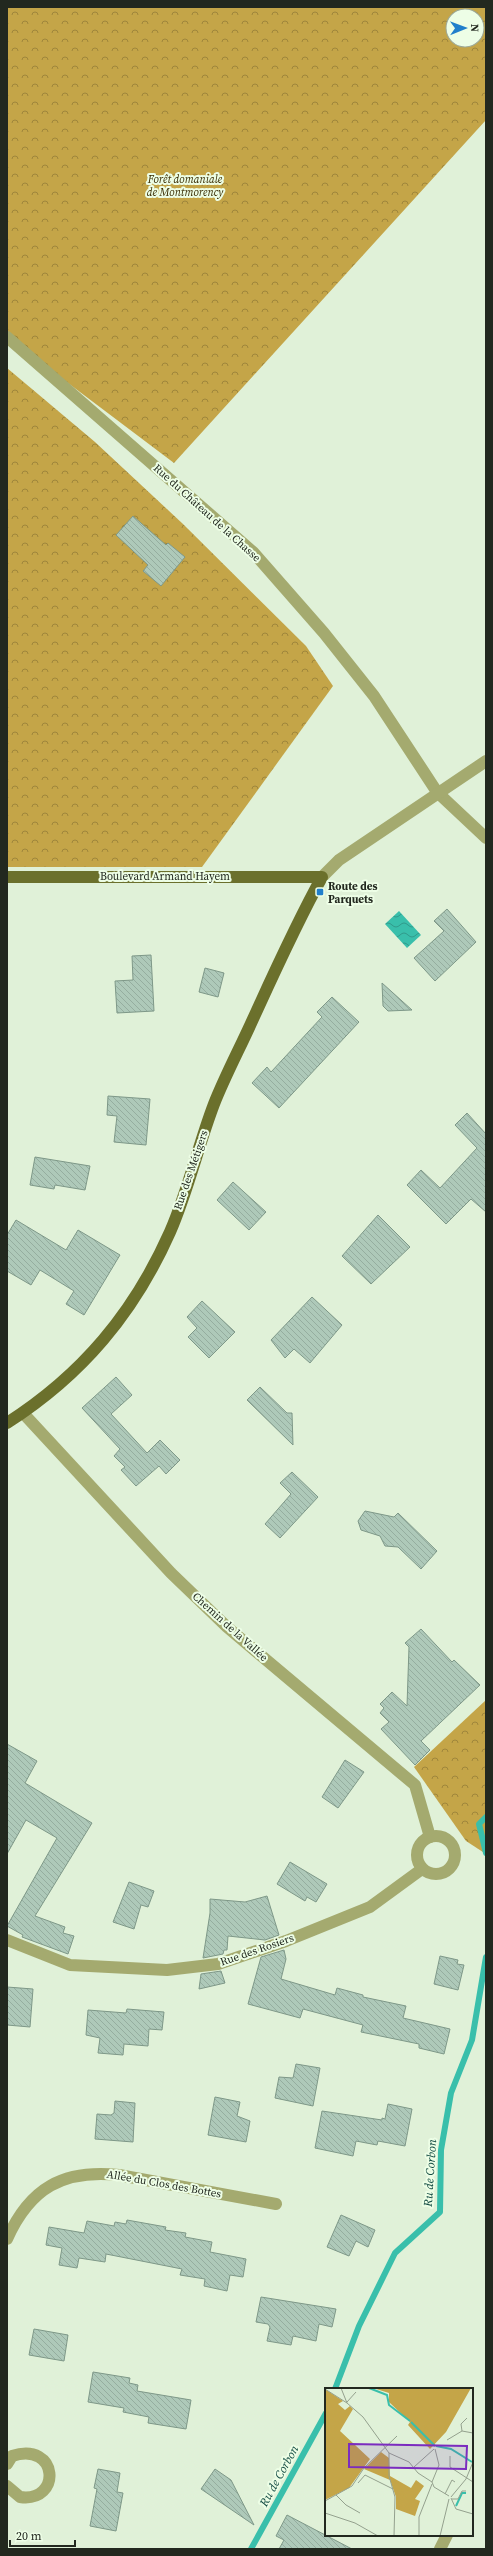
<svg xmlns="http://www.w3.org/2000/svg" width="493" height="2556" font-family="'Source Serif 4',serif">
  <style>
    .forest { fill: url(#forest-crowns); fill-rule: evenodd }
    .water { fill: url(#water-waves) }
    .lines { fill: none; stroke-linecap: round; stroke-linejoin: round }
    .stream { stroke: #39bfab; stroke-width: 6 }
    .building { fill: url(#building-back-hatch); stroke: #7e9888 }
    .minor { stroke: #a4aa6f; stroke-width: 12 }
    .major { stroke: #6b702c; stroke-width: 12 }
    .poi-dot { fill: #207fcb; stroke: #edfee6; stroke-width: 1.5 }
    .labels { text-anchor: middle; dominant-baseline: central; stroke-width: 4; stroke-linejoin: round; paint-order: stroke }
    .park-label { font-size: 11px; font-style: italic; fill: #382b01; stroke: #edfee6 }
    .street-label { font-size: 11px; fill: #22281f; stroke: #edfee6 }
    .poi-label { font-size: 11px; font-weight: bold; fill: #22281f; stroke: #edfee6; text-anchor: start }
    .water-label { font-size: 12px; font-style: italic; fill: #134b42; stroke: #edfee6 }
    .inset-river { fill: none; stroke: #39bfab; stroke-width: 2 }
    .inset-road { fill: none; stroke: #94a18e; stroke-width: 1 }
    .view { fill: #7b2cbf; fill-opacity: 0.15; stroke: #7b2cbf; stroke-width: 2 }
    .inset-edge { fill: none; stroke: #22281f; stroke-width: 2 }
  </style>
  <defs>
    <pattern id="forest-crowns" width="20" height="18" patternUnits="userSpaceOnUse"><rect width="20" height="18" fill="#c4a548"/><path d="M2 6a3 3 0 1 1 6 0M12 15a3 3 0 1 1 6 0" fill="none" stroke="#9f863b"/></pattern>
    <pattern id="water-waves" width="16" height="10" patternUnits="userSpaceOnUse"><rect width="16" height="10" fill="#39bfab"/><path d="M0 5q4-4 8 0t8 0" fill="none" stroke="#309b8b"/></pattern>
    <pattern id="building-back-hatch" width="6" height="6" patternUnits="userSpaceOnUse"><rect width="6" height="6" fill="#aec9b9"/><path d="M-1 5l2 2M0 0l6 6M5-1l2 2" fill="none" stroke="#95ad9f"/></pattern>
  </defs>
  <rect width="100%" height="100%" fill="#e0f1d8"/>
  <g class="forest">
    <path d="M 7,7 L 486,7 L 486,120 L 174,463 L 7,337 ZM 453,16 L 477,16 L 477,40 L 453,40 Z"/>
    <polygon points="7,368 95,442 183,524 306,646 333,686 202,867 7,867"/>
    <polygon points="486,1700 486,1854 466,1841 414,1767"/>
  </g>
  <polygon class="water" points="399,911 421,935 407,948 385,924"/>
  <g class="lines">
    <g class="stream">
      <polyline points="486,1817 479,1824 486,1853"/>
      <polyline points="335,2389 359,2326 395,2253 440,2212 441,2150 451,2093 472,2040 486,1957"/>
      <polyline points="251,2549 326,2413"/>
    </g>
  </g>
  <g class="building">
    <polygon points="133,516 166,545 168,543 185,557 161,586 143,571 148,565 116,535"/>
    <polygon points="447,909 476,942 435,981 414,958 444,931 434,921"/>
    <polygon points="151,955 154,1011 117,1013 115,981 133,980 132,956"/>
    <polygon points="205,968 224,973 218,997 199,992"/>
    <polygon points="382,983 412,1010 388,1011 383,1006"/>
    <polygon points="332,997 359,1022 279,1108 252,1083 267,1067 271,1072 322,1017 317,1012"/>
    <polygon points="108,1096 150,1099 146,1145 114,1142 117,1116 107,1115"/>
    <polygon points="467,1113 486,1134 486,1212 471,1199 446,1224 407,1185 421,1170 440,1188 477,1148 455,1125"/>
    <polygon points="35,1157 90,1166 85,1190 55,1185 54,1189 30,1185"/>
    <polygon points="233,1182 266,1212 249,1230 217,1200"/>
    <polygon points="378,1215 410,1247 371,1284 342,1256"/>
    <polygon points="16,1220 66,1250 78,1230 120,1255 84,1315 66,1304 74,1291 40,1270 31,1285 7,1271 7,1235"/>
    <polygon points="312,1297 342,1325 310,1363 294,1349 285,1358 271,1340"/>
    <polygon points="202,1301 235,1332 209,1358 188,1337 197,1328 187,1317"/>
    <polygon points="116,1377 132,1395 111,1414 147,1453 160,1440 180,1460 166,1474 159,1466 136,1486 121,1470 125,1467 114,1456 120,1449 82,1408"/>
    <polygon points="260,1387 287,1413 292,1413 293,1445 247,1400"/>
    <polygon points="292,1472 318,1497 280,1538 265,1524 291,1494 280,1483"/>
    <polygon points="365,1511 394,1517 398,1513 437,1551 421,1569 398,1547 385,1546 380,1536 361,1530 358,1521"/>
    <polygon points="421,1629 452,1662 454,1660 480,1685 421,1741 430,1750 415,1765 381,1729 389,1722 380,1713 384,1708 380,1704 392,1692 407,1706 409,1647 405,1643"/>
    <polygon points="7,1744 37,1761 25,1783 92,1823 35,1916 65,1927 63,1933 74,1936 68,1954 22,1937 23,1935 7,1926 57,1838 26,1820 7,1854"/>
    <polygon points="345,1760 364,1772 338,1808 322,1797"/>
    <polygon points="290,1862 327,1884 316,1902 307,1897 305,1901 277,1884"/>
    <polygon points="129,1882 154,1891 148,1907 141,1905 134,1929 113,1922"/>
    <polygon points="267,1896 279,1935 265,1940 228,1936 227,1950 224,1950 223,1954 203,1958 210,1913 210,1899 245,1902"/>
    <polygon points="284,1950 286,1959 281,1979 335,1995 337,1988 363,1995 363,1997 406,2006 403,2018 450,2029 444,2054 419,2048 419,2044 361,2032 363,2025 303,2009 300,2018 248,2004 261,1957"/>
    <polygon points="440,1956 458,1960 457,1964 464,1965 458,1990 434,1984"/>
    <polygon points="221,1971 225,1983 199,1989 201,1974"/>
    <polygon points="7,1987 33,1989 30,2027 7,2025"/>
    <polygon points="127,2009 164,2012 162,2030 149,2029 148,2046 124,2044 123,2055 98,2053 100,2038 86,2035 88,2010 126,2013"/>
    <polygon points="296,2064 320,2068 313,2106 275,2098 279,2077 293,2078"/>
    <polygon points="215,2097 240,2102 237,2116 250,2121 246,2142 208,2135"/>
    <polygon points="115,2101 135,2103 133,2142 95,2139 97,2114 111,2115 114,2113"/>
    <polygon points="388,2104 412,2109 405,2146 378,2141 377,2145 356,2141 353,2156 315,2148 322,2111 382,2120 382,2118 385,2119"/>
    <polygon points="341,2215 375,2230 368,2247 356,2241 349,2256 327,2247"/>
    <polygon points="127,2220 166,2227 165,2230 186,2233 185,2237 212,2242 210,2252 246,2259 243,2277 230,2275 227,2291 204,2286 205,2279 180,2275 182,2269 106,2254 105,2262 79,2258 77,2268 59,2265 62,2248 46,2245 49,2227 84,2233 87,2221 114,2226 115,2222 126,2224"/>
    <polygon points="261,2297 336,2309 332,2327 319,2324 316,2341 293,2336 291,2345 267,2341 270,2327 268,2324 256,2322"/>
    <polygon points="34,2329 68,2335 64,2361 29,2355"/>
    <polygon points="93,2372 130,2378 129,2383 138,2385 137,2391 191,2400 186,2429 148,2423 149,2417 123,2412 124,2408 88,2402"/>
    <polygon points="98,2469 120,2473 117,2492 123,2493 116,2531 90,2526 97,2489 94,2488"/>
    <polygon points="215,2469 231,2480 254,2525 201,2489"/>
    <polygon points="287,2515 352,2549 279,2549 284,2540 276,2536"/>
  </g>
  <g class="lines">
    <g class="minor">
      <polyline points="7,337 253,552 324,633 374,696 437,792 486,838"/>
      <polyline points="322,877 339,860 486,761"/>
      <polyline points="23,1413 171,1573 227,1627 415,1785 430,1837"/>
      <circle cx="436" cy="1855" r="19"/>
      <polyline points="7,1940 70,1965 167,1970 218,1964 286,1941 370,1907 422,1869"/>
      <path d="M 7,2239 C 30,2188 63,2169 119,2175 L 276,2204"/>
      <path d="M 7,2464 L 12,2456 C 59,2441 62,2503 20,2497 L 7,2486"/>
      <polyline points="440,2549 447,2535"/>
    </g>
    <path class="major" d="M 7,877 L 322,877 C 296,924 275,971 253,1019 C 240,1048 225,1076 214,1104 C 198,1146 188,1191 170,1232 C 134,1313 82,1375 7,1423"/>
  </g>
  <rect class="poi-dot" x="316" y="888" width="8" height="8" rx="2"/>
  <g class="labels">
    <g class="park-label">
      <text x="185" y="179">Forêt domaniale<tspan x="185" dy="13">de Montmorency</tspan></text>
    </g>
    <g class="street-label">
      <text transform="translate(207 513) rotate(42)">Rue du Château de la Chasse</text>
      <text x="165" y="876">Boulevard Armand Hayem</text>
      <text transform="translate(191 1170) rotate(-71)">Rue des Métigers</text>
      <text transform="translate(230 1627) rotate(42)">Chemin de la Vallée</text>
      <text transform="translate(257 1950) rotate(-19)">Rue des Rosiers</text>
      <text transform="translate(164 2184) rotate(10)">Allée du Clos des Bottes</text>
    </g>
    <g class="poi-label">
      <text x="328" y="886">Route des<tspan x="328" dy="13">Parquets</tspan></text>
    </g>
    <g class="water-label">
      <text transform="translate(430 2173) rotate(-86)">Ru de Corbon</text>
      <text transform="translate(279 2476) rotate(-61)">Ru de Corbon</text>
    </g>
  </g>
  <g transform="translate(325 2388)">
    <rect width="148" height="148" fill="#e0f1d8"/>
    <path d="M 48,0 L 146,0 L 121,44 L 105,61 L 83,37 L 85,34 L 64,14 L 64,5 ZM 0,1 L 18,13 L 13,16 L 20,22 L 25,18 L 28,21 L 15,43 L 45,71 L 24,100 L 0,112 ZM 56,64 L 64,70 L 65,88 L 86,100 L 91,92 L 99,98 L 90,111 L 95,113 L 90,128 L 71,121 L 71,109 L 65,92 L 39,81 Z" fill="#c4a548"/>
    <path class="inset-river" d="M 44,0 L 62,7 L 64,17 L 85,33M 86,34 L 110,58M 111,58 L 126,61 L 147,74M 131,118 L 137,105 L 141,105"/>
    <path class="inset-road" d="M 16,0 L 22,15M 0,1 L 22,15 L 38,29 L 64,65M 22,14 L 31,4M 137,43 L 136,36 L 142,30M 122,52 L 137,43 L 148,45M 125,68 L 125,79 L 148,94M 89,79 L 109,61M 107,94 L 114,77 L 110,61M 33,95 L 40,87 L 68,101M 120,106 L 127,92 L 130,94M 11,107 L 21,117 L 35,125M 126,109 L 141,91 L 148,74M 126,110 L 131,121 L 148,126M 127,111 L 133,111 L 137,103 L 141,103M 0,113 L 27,98 L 39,80 L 72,48M 0,125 L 30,135 L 53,148M 69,148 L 70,109 L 64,88 L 64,65 L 84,74 L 93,85 L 107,94 L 109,99 L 124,108M 94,148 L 94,129 L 107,96M 115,148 L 124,111"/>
    <path class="view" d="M 24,56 L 142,58 L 141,81 L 24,79 Z"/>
    <rect width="148" height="148" class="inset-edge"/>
  </g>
  <rect width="493" height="2556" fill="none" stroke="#22281f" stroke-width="16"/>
  <g transform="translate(465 28) rotate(89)"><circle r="19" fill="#edfee6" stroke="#9ca896"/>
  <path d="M0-3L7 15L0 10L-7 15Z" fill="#207fcb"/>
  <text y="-6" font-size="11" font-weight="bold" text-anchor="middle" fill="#22281f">N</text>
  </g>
  <path d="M10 2540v6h65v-6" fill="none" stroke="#22281f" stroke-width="2"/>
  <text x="16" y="2540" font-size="12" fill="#22281f" stroke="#edfee6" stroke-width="3" paint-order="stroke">20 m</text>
</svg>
